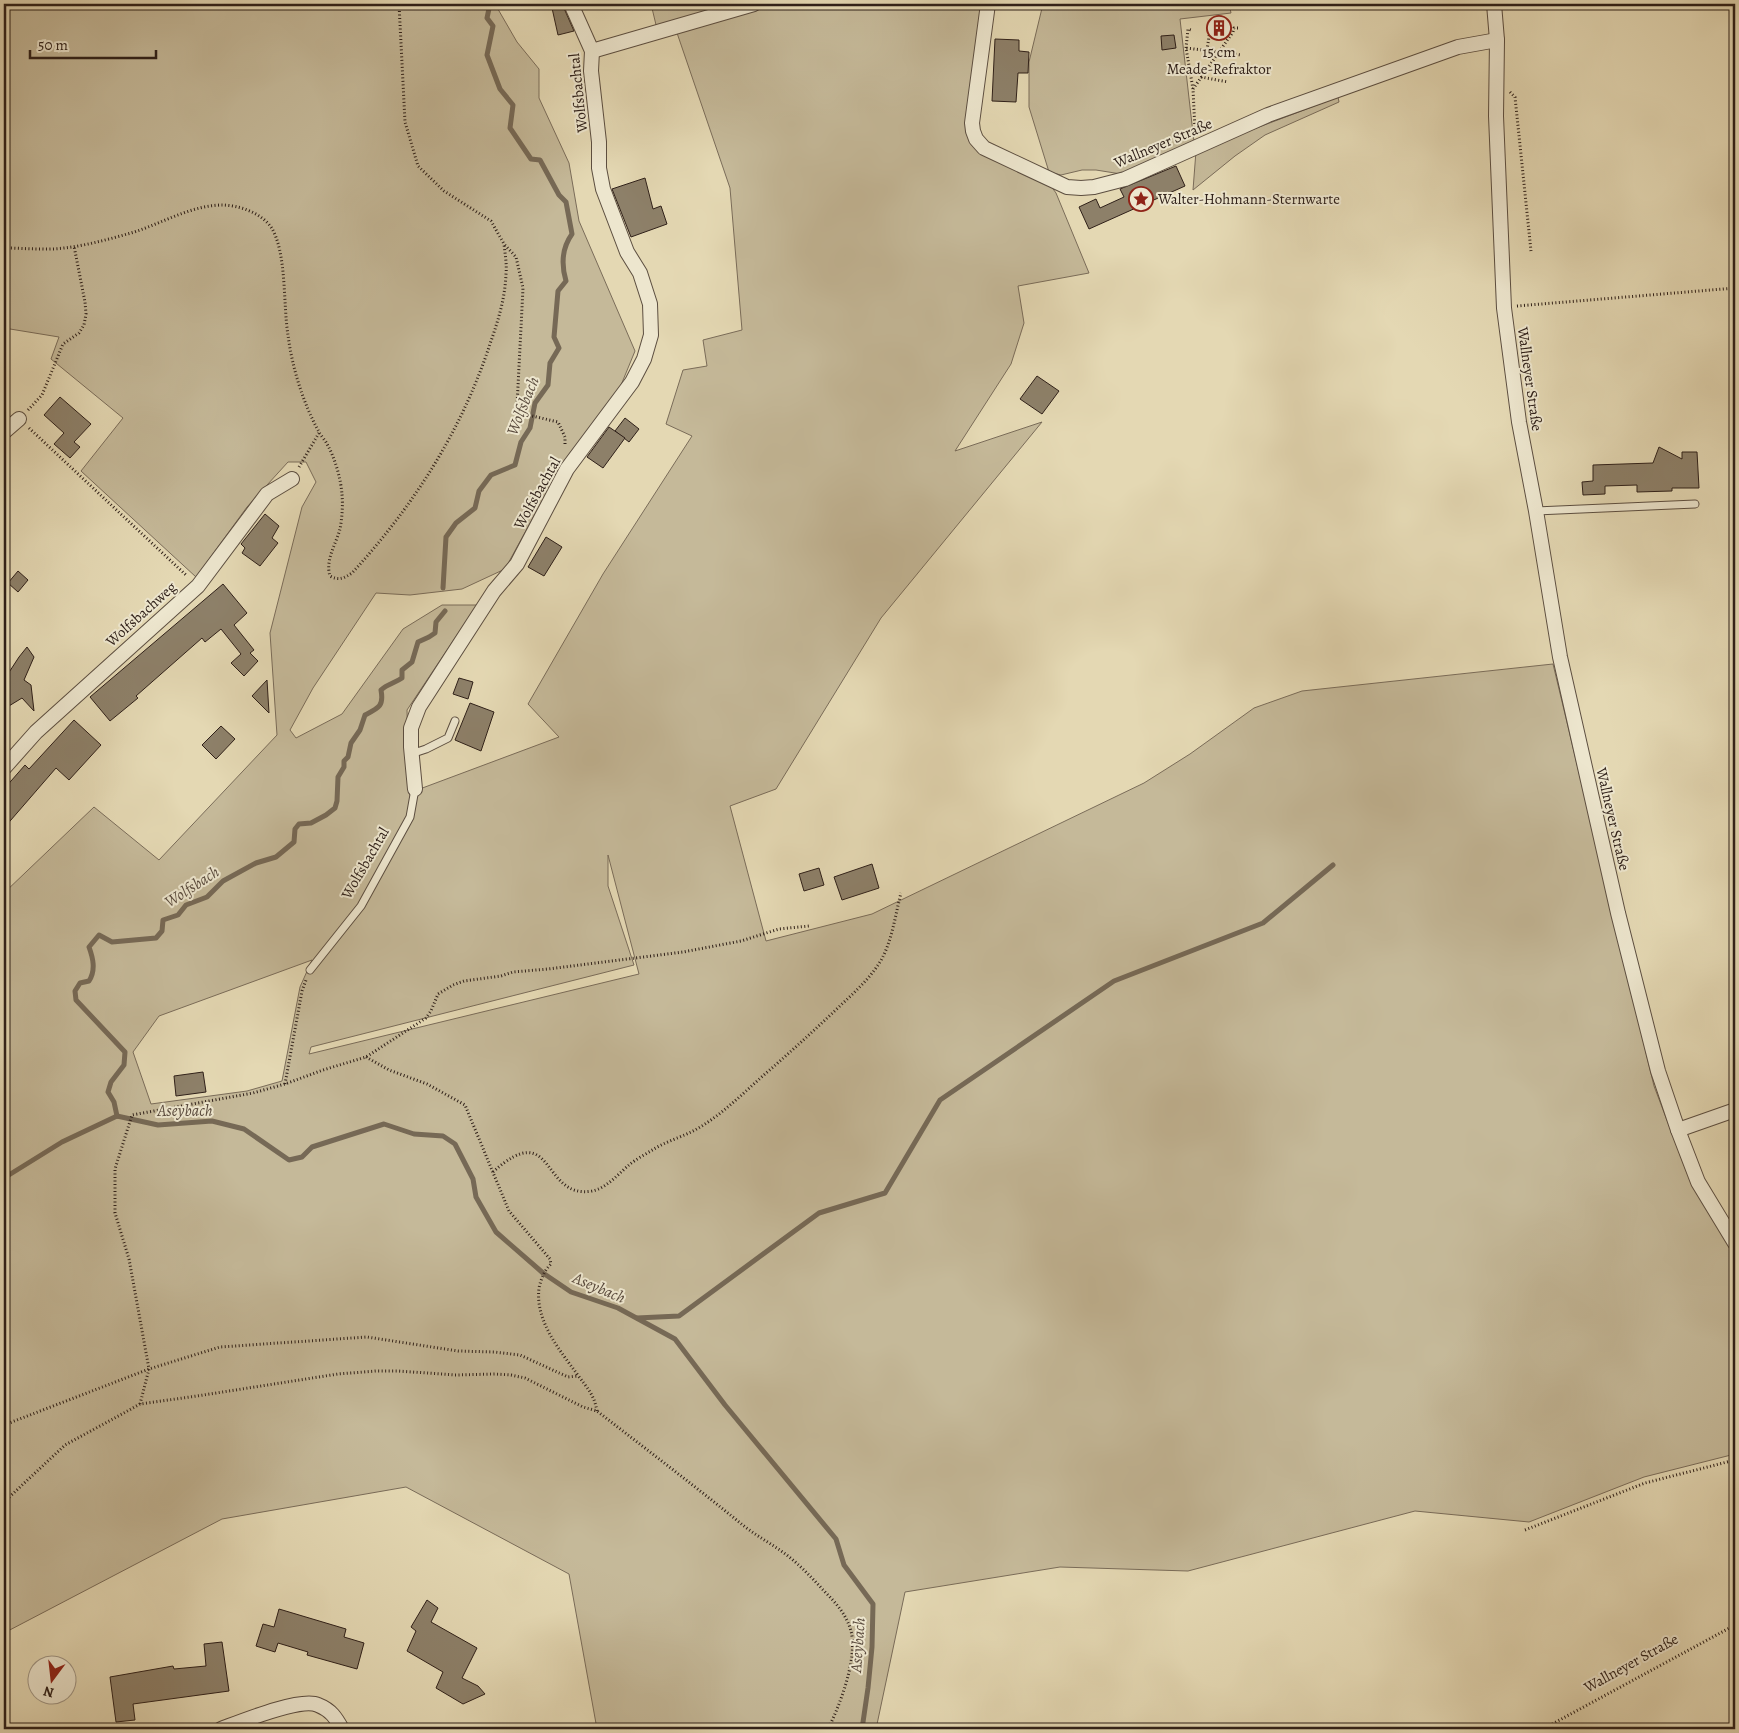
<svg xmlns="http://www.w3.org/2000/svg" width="1739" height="1733" font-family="Alegreya,serif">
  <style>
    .green { fill: #c5b999; stroke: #7a6c59; fill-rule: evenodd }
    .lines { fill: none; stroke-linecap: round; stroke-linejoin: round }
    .stream { stroke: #766956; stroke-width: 5 }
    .building { fill: #8d8069; stroke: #2f2019 }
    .service-casing { stroke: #5c4e40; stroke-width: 9 }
    .minor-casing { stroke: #5c4e40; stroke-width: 16 }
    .path { stroke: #2f2019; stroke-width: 3; stroke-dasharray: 1 2.5; stroke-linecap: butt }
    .service { stroke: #ede6ce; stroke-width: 7 }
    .minor { stroke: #ede6ce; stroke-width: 14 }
    .labels { text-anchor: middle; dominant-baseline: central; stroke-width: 4; stroke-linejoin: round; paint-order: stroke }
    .poi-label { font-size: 15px; fill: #2f2019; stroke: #ede6ce }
    .street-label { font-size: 15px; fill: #2f2019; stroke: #ede6ce }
    .water-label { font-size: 16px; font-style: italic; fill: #594a3d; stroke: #ede6ce }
  </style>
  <rect width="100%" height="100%" fill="#e4d8b3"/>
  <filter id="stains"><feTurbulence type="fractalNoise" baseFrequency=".004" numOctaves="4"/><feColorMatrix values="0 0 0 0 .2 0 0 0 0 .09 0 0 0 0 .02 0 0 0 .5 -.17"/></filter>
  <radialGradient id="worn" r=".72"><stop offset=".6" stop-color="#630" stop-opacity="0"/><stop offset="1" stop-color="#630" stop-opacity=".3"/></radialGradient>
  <g class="green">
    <path d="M 4,4 L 495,4 L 517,42 L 539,69 L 539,98 L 569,163 L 579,221 L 635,351 L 619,390 L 564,461 L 505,569 L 462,589 L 410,595 L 376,593 L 313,688 L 290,730 L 296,738 L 342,714 L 403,629 L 442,605 L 477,605 L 407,710 L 409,793 L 559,737 L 528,704 L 603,574 L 692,436 L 666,424 L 683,370 L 707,366 L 703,340 L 742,330 L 730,188 L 676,30 L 768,4 L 984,4 L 967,124 L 969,139 L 974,147 L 1048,182 L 1056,193 L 1089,273 L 1018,286 L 1024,323 L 1011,364 L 955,451 L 1042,422 L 881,618 L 776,789 L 730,806 L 766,941 L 872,914 L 1144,783 L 1190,754 L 1254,708 L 1302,691 L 1553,664 L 1654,1086 L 1687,1173 L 1735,1254 L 1735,1454 L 1644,1477 L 1529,1522 L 1415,1511 L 1188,1571 L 1060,1567 L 905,1592 L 876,1729 L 597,1729 L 569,1574 L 406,1487 L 222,1519 L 4,1633 L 4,893 L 94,807 L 159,860 L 277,735 L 270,633 L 302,507 L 316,482 L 306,462 L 288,462 L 247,507 L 196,577 L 81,471 L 123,418 L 51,359 L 59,337 L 4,328 ZM 608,855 L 639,974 L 309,1054 L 311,1047 L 634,965 L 608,886 ZM 312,960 L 300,987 L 282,1081 L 247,1091 L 151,1104 L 133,1052 L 159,1016 Z"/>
    <polygon points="651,4 737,4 657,29"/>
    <polygon points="1043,4 1229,4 1231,13 1180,19 1194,142 1121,174 1096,170 1082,170 1061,175 1049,172 1029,107 1029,62"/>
    <polygon points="1338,97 1339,102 1265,135 1235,156 1193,190 1196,151"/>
  </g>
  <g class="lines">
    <g class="stream">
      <path d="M 443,588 L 446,537 L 456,523 L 475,508 L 479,491 L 491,475 L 515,465 L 521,442 L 530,428 L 535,403 L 548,385 L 550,363 L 559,348 L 554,337 L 558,291 L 566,281 C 561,264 562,248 572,234 L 566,202 L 559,195 L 540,160 L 531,159 L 510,128 L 513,105 L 500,89 L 487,55 L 493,26 L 487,18 L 490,4"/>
      <polyline points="117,1116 158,1125 212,1121 244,1129 289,1160 302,1157 312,1147 384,1124 414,1134 443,1136 455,1144 473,1179 476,1197 496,1232 543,1273 571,1292 618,1308 675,1339 725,1405 836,1539 844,1565 873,1604 872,1647 868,1688 862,1729"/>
      <path d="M 117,1116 L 114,1102 L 108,1092 L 111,1082 L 124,1065 L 125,1052 L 76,1000 L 75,991 L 80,983 L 89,981 C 96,970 93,958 89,947 L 99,935 L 112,942 L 156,938 L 162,931 L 163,920 L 178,915 L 186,905 L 207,897 L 223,881 L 256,863 L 276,857 L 294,842 L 295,829 L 299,824 L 311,823 L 326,815 L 335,808 L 337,801 L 338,777 L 344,767 L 344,761 L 348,757 L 351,743 L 360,730 L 365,715 C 379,708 384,706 381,690 C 387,684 395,683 402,678 L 402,670 L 412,662 L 418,642 L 429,637 L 435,633 L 436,622 L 445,611"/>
      <polyline points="4,1178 62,1142 117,1116"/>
      <polyline points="637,1318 679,1316 819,1213 885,1193 940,1100 1114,981 1263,923 1333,865"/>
    </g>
  </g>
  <g class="building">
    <polygon points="563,6 574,31 558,35 552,8"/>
    <polygon points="1174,35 1176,48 1162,50 1161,36"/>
    <polygon points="995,39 1019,40 1019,51 1029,52 1028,73 1018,73 1016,102 992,101"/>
    <polygon points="1176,166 1185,186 1089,229 1079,207 1096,199 1100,208 1124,197 1120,189"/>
    <polygon points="645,178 653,209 661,206 667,224 631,237 612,189"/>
    <polygon points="1037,376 1059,391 1042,414 1020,399"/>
    <polygon points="60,397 91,424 74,442 80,447 70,458 54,444 64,433 44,415"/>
    <polygon points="625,418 639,429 629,442 615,431"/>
    <polygon points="609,427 625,438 603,468 587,457"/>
    <polygon points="1659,447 1682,459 1682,452 1697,452 1699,488 1672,488 1672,491 1637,492 1637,485 1605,486 1605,494 1583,495 1582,482 1593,481 1593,465 1653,463"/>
    <polygon points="265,514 279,526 272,538 278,543 260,566 242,553 245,548 241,544"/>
    <polygon points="546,537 562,547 544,576 528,567"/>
    <polygon points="18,571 28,580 18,592 8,583"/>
    <polygon points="223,584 247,613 234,625 254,650 250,653 258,661 244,676 231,663 241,654 221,629 205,642 202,638 136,696 138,698 110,721 90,697"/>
    <polygon points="27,647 34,657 24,680 31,685 34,711 22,698 4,709 4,680 19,657"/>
    <polygon points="459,678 473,682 468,699 453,694"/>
    <polygon points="267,680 269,713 252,696"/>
    <polygon points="470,703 494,712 481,751 455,740"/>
    <polygon points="74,720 101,745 69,780 56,768 4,828 4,789 25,765 29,769"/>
    <polygon points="221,726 235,739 216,759 202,745"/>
    <polygon points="872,864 879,888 842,900 834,877"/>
    <polygon points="819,868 824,885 804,891 799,874"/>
    <polygon points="203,1072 206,1092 176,1096 174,1076"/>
    <polygon points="427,1600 438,1608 431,1622 477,1648 462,1678 478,1686 485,1694 463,1704 436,1688 443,1672 407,1651 416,1631 411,1627"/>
    <polygon points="279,1609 346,1629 344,1637 364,1643 357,1669 307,1655 308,1652 278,1643 275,1652 256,1646 263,1624 274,1627"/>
    <polygon points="222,1642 229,1691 133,1704 135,1720 116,1722 110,1677 173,1666 174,1669 206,1666 204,1644"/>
  </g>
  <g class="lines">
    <defs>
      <g id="service">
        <polyline points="1536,511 1695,504"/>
        <polyline points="411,754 426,749 448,738 455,721"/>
        <polyline points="310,970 361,906 410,817 415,789"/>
      </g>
      <g id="minor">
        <polyline points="988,4 972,123 973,131 976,139 984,148 1067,187 1081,188 1094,187 1125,179 1268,115 1458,47 1497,40"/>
        <polyline points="1494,4 1497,40 1496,116 1504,308 1519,422 1536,511 1560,657 1618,913 1658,1071 1678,1130 1698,1182 1735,1243"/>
        <polyline points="592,51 754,4"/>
        <polyline points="4,432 19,419"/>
        <polyline points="4,768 36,732 198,586 267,494 292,479"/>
        <polyline points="415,789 411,747 411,728 419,707 494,591 517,564 567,469 632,382 644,359 651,335 650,304 640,273 627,252 603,189 599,168 599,142 591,71 592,51 571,4"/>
        <polyline points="1678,1130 1735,1110"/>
        <path d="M 221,1729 C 240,1722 301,1697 318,1705 C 331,1710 336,1718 342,1729"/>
      </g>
    </defs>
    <use href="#service" class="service-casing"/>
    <use href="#minor" class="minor-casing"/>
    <g class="path">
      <polyline points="399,4 405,122 418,166 444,191 491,221 504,244 516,257 523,288 517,406 524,414 558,422 565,437 565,445"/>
      <polyline points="1238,28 1234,28 1233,32 1219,52 1241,55"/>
      <polyline points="1186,48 1188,29 1191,30"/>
      <polyline points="1207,50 1210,30 1214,30"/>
      <polyline points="1201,77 1228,82"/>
      <polyline points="1193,89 1219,52 1186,48 1193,89 1195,131"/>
      <polyline points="1510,92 1515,97 1531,251"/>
      <path d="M 4,248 C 16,248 29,249 42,249 C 71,250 102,241 131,233 C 161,224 189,206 221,205 C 238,205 260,212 271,227 C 287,252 283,305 288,335 C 292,367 303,403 319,432 C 321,436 325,440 327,444 C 335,458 341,479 342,495 C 343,505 342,519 340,529 C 336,544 325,560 330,576 C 339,581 344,578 352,573 C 413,507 462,430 490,344 C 498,321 505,299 506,274 C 507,264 505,254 504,244"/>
      <polyline points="1517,306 1735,288"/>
      <polyline points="28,410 42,395 63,344 79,333 84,325 86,314 85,302 74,246"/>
      <polyline points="29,428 187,576"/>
      <polyline points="299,467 319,433"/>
      <path d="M 366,1057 L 389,1070 L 427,1084 L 465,1105 L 509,1211 L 550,1259 L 551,1264 C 544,1271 541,1279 539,1288 C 535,1321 559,1349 577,1374 C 587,1388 594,1394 597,1411"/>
      <polyline points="285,1084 302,991 306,980"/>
      <path d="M 493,1172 C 555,1116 541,1200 592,1191 C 607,1188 618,1174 629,1165 C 636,1159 646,1154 654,1149 C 667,1141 682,1137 695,1130 C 724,1114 747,1089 772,1068 C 796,1047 819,1026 842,1004 C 856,991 870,978 880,962 C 892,942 895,916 901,893"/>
      <polyline points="140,1404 149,1369 129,1259 115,1213 115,1169 132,1115 253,1093 285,1084 323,1070 366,1057 426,1018 431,1011 438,994 453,985 464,981 501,976 513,972 548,969 683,952 741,941 779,929 809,926"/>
      <polyline points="4,1425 149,1369 220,1347 367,1337 458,1351 494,1352 520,1355 568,1377 578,1376"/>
      <path d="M 4,1502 L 65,1445 L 122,1414 L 140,1404 L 197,1396 L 338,1374 L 376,1371 L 398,1371 L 455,1375 L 495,1374 L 511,1375 L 525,1378 L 583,1407 L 597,1411 C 646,1449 696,1487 744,1526 C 758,1537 774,1545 788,1556 C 802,1567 814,1580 826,1593 C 837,1604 847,1616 851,1631 C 858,1658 840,1705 828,1729"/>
      <polyline points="1525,1530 1645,1483 1735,1460"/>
      <polyline points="1543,1729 1735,1625"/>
    </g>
    <use href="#service" class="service"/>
    <use href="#minor" class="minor"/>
  </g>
  <defs>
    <symbol id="building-ring" viewBox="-11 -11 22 22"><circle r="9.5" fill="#ede6ce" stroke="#8f2418" stroke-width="1.5"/><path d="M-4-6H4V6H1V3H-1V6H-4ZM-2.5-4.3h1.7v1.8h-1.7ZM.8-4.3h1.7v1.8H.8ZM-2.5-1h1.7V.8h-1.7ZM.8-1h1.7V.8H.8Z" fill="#8f2418"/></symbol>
    <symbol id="sight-ring" viewBox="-11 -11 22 22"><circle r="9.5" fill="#ede6ce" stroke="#8f2418" stroke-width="1.5"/><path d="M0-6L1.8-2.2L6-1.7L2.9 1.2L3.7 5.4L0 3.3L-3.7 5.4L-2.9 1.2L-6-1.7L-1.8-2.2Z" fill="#8f2418"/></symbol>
  </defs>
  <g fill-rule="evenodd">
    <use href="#building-ring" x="1205" y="14" width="28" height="28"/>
    <use href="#sight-ring" x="1127" y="185" width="28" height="28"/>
  </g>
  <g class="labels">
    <g class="poi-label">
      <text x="1219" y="52">15 cm<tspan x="1219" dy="17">Meade-Refraktor</tspan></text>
      <text x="1158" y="199" text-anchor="start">Walter-Hohmann-Sternwarte</text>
    </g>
    <g class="street-label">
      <text transform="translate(578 93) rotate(-96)">Wolfsbachtal</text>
      <text transform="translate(1163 143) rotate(-23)">Wallneyer Straße</text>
      <text transform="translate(1530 379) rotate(82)">Wallneyer Straße</text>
      <text transform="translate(537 493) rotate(-61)">Wolfsbachtal</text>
      <text transform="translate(141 614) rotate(-42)">Wolfsbachweg</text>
      <text transform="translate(1613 819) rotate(77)">Wallneyer Straße</text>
      <text transform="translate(365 863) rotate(-60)">Wolfsbachtal</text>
      <text transform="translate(1631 1663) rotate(-29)">Wallneyer Straße</text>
    </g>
    <g class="water-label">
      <text transform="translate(523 406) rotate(-68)">Wolfsbach</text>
      <text transform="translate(192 887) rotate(-33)">Wolfsbach</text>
      <text x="185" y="1111">Aseybach</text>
      <text transform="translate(599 1288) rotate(23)">Aseybach</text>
      <text transform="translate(858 1645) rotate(-86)">Aseybach</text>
    </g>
  </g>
  <rect width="1739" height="1733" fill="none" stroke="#e4d8b3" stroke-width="20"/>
  <rect x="5" y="5" width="1729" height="1723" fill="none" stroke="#2f2019" stroke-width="2.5"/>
  <rect x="10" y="10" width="1719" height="1713" fill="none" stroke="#2f2019"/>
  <g transform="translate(52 1680) rotate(195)"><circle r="24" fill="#ede6ce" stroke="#a19786"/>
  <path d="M0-4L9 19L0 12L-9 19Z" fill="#8f2418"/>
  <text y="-8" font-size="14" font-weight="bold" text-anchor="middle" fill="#2f2019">N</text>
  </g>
  <path d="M30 50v8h126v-8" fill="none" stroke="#2f2019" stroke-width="2.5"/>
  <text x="38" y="50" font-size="15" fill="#2f2019" stroke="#ede6ce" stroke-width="4" paint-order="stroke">50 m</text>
  <rect width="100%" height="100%" filter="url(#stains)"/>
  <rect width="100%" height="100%" fill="url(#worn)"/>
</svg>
